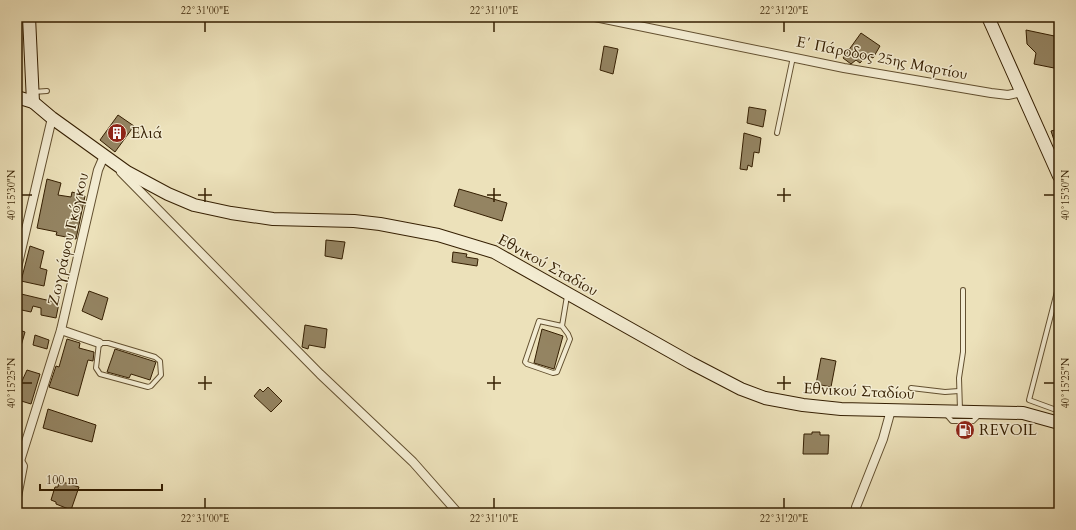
<svg xmlns="http://www.w3.org/2000/svg" width="1076" height="530" font-family="Cardo,serif">
  <style>
    .building { fill: #948462; stroke: #351f02 }
    .lines { fill: none; stroke-linecap: round; stroke-linejoin: round }
    .lane-casing { stroke: #635030; stroke-width: 6 }
    .street-casing { stroke: #635030; stroke-width: 10 }
    .secondary-casing { stroke: #351f02; stroke-width: 14 }
    .lane { stroke: #f3ecd2; stroke-width: 4 }
    .street { stroke: #f3ecd2; stroke-width: 8 }
    .secondary { stroke: #f3ecd2; stroke-width: 12 }
    .ticks { fill: none; stroke: #351f02; stroke-width: 1.5 }
    .labels { text-anchor: middle; dominant-baseline: central; stroke-width: 3; stroke-linejoin: round; paint-order: stroke }
    .street-label { font-size: 15px; fill: #351f02; stroke: #f3ecd2 }
    .poi-label { font-size: 15px; fill: #351f02; stroke: #f3ecd2; text-anchor: start }
    .neatline { fill: none; stroke: #351f02; stroke-width: 1.5 }
    .ticks-label { font-size: 10px; text-anchor: middle; fill: #351f02 }
  </style>
  <rect width="100%" height="100%" fill="#ece1ba"/>
  <filter id="stains"><feTurbulence type="fractalNoise" baseFrequency=".005" numOctaves="4"/><feColorMatrix values="0 0 0 0 .2 0 0 0 0 .09 0 0 0 0 .02 0 0 0 .5 -.17"/></filter>
  <radialGradient id="worn" r=".72"><stop offset=".6" stop-color="#630" stop-opacity="0"/><stop offset="1" stop-color="#630" stop-opacity=".3"/></radialGradient>
  <g class="building">
    <polygon points="1026,30 1059,37 1059,69 1034,64 1036,53 1027,44"/>
    <polygon points="861,33 880,46 873,58 867,55 860,63 856,60 851,64 843,58"/>
    <polygon points="604,46 618,49 613,74 600,70"/>
    <polygon points="749,107 766,110 763,127 747,123"/>
    <polygon points="118,115 134,126 115,152 100,140"/>
    <polygon points="1059,129 1059,152 1058,152 1051,131"/>
    <polygon points="744,133 761,138 759,153 754,152 752,167 748,165 747,170 740,169"/>
    <polygon points="47,179 61,183 58,195 71,197 72,192 85,196 76,239 56,235 57,232 37,228"/>
    <polygon points="459,189 507,203 502,221 454,206"/>
    <polygon points="326,240 345,242 342,259 325,256"/>
    <polygon points="30,246 44,251 40,268 47,270 44,286 21,281"/>
    <polygon points="453,252 467,254 466,257 478,259 477,266 452,262"/>
    <polygon points="89,291 108,298 102,320 82,311"/>
    <polygon points="17,293 59,303 56,318 41,315 41,308 33,306 31,312 17,309"/>
    <polygon points="305,325 327,329 325,348 309,345 308,349 302,347"/>
    <polygon points="17,329 25,332 19,353 17,353"/>
    <polygon points="542,329 563,336 554,369 534,363"/>
    <polygon points="35,335 49,340 47,349 33,345"/>
    <polygon points="67,339 80,343 79,348 94,352 93,361 88,360 78,396 49,387 56,366 59,367"/>
    <polygon points="115,349 156,362 150,380 131,374 129,378 107,372"/>
    <polygon points="821,358 836,361 831,387 816,384"/>
    <polygon points="27,370 40,374 31,404 18,400 19,396 17,395 17,392"/>
    <polygon points="268,387 282,401 271,412 254,396 260,389 263,392"/>
    <polygon points="48,409 96,425 92,442 43,428"/>
    <polygon points="812,432 820,432 820,435 829,435 828,454 803,454 804,434 812,434"/>
    <polygon points="59,481 79,487 71,510 56,504 56,502 51,500 55,487 58,487"/>
  </g>
  <g class="lines">
    <defs>
      <g id="lane">
        <polyline points="33,92 47,91"/>
        <polyline points="777,133 793,57"/>
        <polyline points="1059,284 1029,400 1059,411"/>
        <polyline points="562,326 539,321 525,362 527,364 553,373 557,372 570,339 568,334 562,326 567,296"/>
        <polygon points="99,343 108,343 155,357 160,361 161,375 151,386 148,387 100,374 96,368"/>
        <polyline points="911,388 945,392 959,391"/>
        <polyline points="960,410 959,378 963,352 963,290"/>
        <polyline points="946,414 952,421 973,421 978,416"/>
      </g>
      <g id="street">
        <polyline points="595,17 844,68 991,93 1008,95 1022,92"/>
        <polyline points="121,172 320,374 413,462 458,513"/>
        <polyline points="17,268 52,118"/>
        <polyline points="61,330 99,343"/>
        <polyline points="20,461 61,330 98,170 104,156"/>
        <polyline points="17,497 23,466 20,461"/>
        <polyline points="859,513 856,512 856,507 883,439 891,410"/>
      </g>
      <g id="secondary">
        <polyline points="29,17 33,102"/>
        <polyline points="988,17 1059,176"/>
        <polyline points="17,97 33,102 52,118 127,172 168,194 194,205 231,213 273,219 354,221 380,224 438,235 494,252 691,363 741,389 765,398 803,405 841,409 1023,413 1059,423"/>
      </g>
    </defs>
    <use href="#lane" class="lane-casing"/>
    <use href="#street" class="street-casing"/>
    <use href="#secondary" class="secondary-casing"/>
    <use href="#lane" class="lane"/>
    <use href="#street" class="street"/>
    <use href="#secondary" class="secondary"/>
  </g>
  <path class="ticks" d="M 205,22 L 205,32M 494,22 L 494,32M 784,22 L 784,32M 205,188 L 205,202M 494,188 L 494,202M 784,188 L 784,202M 22,195 L 32,195M 198,195 L 212,195M 487,195 L 501,195M 777,195 L 791,195M 1044,195 L 1054,195M 205,376 L 205,390M 494,376 L 494,390M 784,376 L 784,390M 22,383 L 32,383M 198,383 L 212,383M 487,383 L 501,383M 777,383 L 791,383M 1044,383 L 1054,383M 205,498 L 205,508M 494,498 L 494,508M 784,498 L 784,508"/>
  <defs>
    <symbol id="building-disc" viewBox="-11 -11 22 22"><circle r="9.5" fill="#8f2418" stroke="#f3ecd2"/><path d="M-4-6H4V6H1V3H-1V6H-4ZM-2.5-4.3h1.7v1.8h-1.7ZM.8-4.3h1.7v1.8H.8ZM-2.5-1h1.7V.8h-1.7ZM.8-1h1.7V.8H.8Z" fill="#fff"/></symbol>
    <symbol id="fuel-disc" viewBox="-11 -11 22 22"><circle r="9.5" fill="#8f2418" stroke="#f3ecd2"/><path d="M-5.5-6h7V0h2V4h1.3V-2.5L3-4.5l.8-.8L6-3V5H2.5V1h-1V6h-7ZM-4.2-4.7v3.2H.2V-4.7Z" fill="#fff"/></symbol>
  </defs>
  <g fill-rule="evenodd">
    <use href="#building-disc" x="106" y="122" width="22" height="22"/>
    <use href="#fuel-disc" x="954" y="419" width="22" height="22"/>
  </g>
  <g class="labels">
    <g class="street-label">
      <text transform="translate(882 58) rotate(11)">Ε΄ Πάροδος 25ης Μαρτίου</text>
      <text transform="translate(68 239) rotate(-77)">Ζωγράφου Γκόγκου</text>
      <text transform="translate(548 265) rotate(29)">Εθνικού Σταδίου</text>
      <text transform="translate(859 391) rotate(3)">Εθνικού Σταδίου</text>
    </g>
    <g class="poi-label">
      <text x="131" y="133">Ελιά</text>
      <text x="979" y="430">REVOIL</text>
    </g>
  </g>
  <rect width="1076" height="530" fill="none" stroke="#ece1ba" stroke-width="44"/>
  <path d="M40 484v6h122v-6" fill="none" stroke="#351f02" stroke-width="2"/>
  <text x="46" y="484" font-size="12" fill="#351f02" stroke="#f3ecd2" stroke-width="3" paint-order="stroke">100 m</text>
  <rect x="22" y="22" width="1032" height="486" class="neatline"/>
  <g class="ticks-label">
    <text x="205" y="14">22°31'00"E</text>
    <text x="494" y="14">22°31'10"E</text>
    <text x="784" y="14">22°31'20"E</text>
    <text transform="translate(11 195) rotate(-90)" y="4">40°15'30"N</text>
    <text transform="translate(1065 195) rotate(-90)" y="4">40°15'30"N</text>
    <text transform="translate(11 383) rotate(-90)" y="4">40°15'25"N</text>
    <text transform="translate(1065 383) rotate(-90)" y="4">40°15'25"N</text>
    <text x="205" y="522">22°31'00"E</text>
    <text x="494" y="522">22°31'10"E</text>
    <text x="784" y="522">22°31'20"E</text>
  </g>
  <rect width="100%" height="100%" filter="url(#stains)"/>
  <rect width="100%" height="100%" fill="url(#worn)"/>
</svg>
